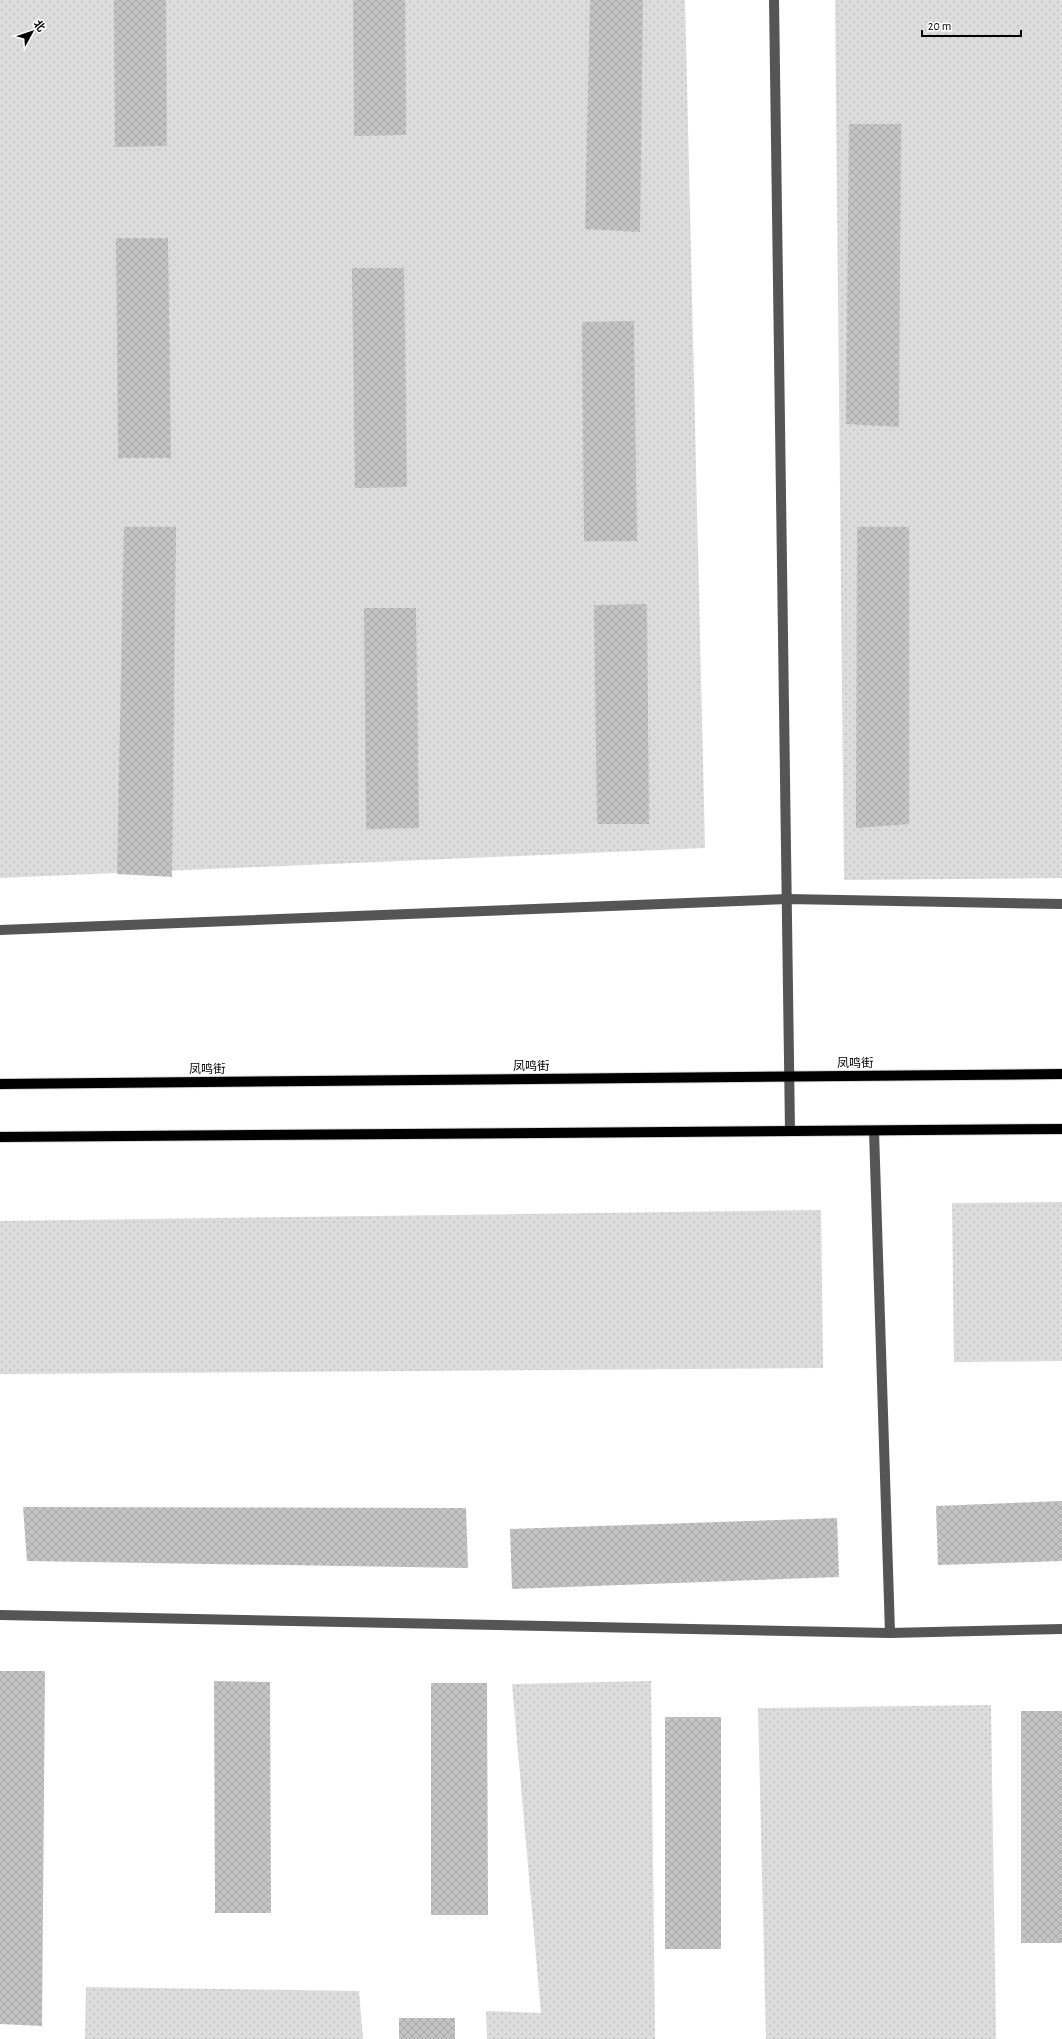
<svg xmlns="http://www.w3.org/2000/svg" width="1062" height="2039" font-family="'Alegreya Sans','Noto Sans SC',sans-serif">
  <style>
    .grass { fill: url(#grass-dots) }
    .building { fill: url(#building-cross-hatch) }
    .lines { fill: none; stroke-linecap: round; stroke-linejoin: round }
    .major-casing { stroke: #dbdbdb; stroke-width: 12 }
    .minor { stroke: #555; stroke-width: 10 }
    .major { stroke: #000; stroke-width: 10 }
    .labels { text-anchor: middle; dominant-baseline: central; stroke-width: 3.5; stroke-linejoin: round; paint-order: stroke }
    .street-label { font-size: 12px; fill: #000; stroke: #fff }
  </style>
  <defs>
    <pattern id="grass-dots" width="8" height="8" patternUnits="userSpaceOnUse"><rect width="8" height="8" fill="#dcdcdc"/><path d="M2 2h.1M6 6h.1" fill="none" stroke="#bbb" stroke-width="1.8" stroke-linecap="round"/></pattern>
    <pattern id="building-cross-hatch" width="8" height="8" patternUnits="userSpaceOnUse"><rect width="8" height="8" fill="#c4c4c4"/><path d="M0 0l8 8M0 8l8-8" fill="none" stroke="#a7a7a7"/></pattern>
  </defs>
  <rect width="100%" height="100%" fill="#fff"/>
  <g class="grass">
    <polygon points="0,0 685,0 705,848 0,878"/>
    <polygon points="835,0 1062,0 1062,878 844,880"/>
    <polygon points="1062,1202 1062,1361 954,1362 952,1203"/>
    <polygon points="821,1210 823,1368 0,1374 0,1221"/>
    <polygon points="651,1681 655,2039 487,2039 486,2011 541,2013 512,1684"/>
    <polygon points="991,1705 996,2039 766,2039 758,1708"/>
    <polygon points="86,1987 359,1991 363,2039 85,2039"/>
  </g>
  <g class="building">
    <polygon points="114,0 166,0 167,146 115,147"/>
    <polygon points="353,0 405,0 406,135 354,136"/>
    <polygon points="590,0 643,0 640,232 585,229"/>
    <polygon points="849,124 901,124 899,427 846,424"/>
    <polygon points="116,238 168,238 171,458 118,458"/>
    <polygon points="352,268 404,268 407,487 355,488"/>
    <polygon points="634,321 637,541 584,541 582,322"/>
    <polygon points="124,527 176,527 172,877 117,874"/>
    <polygon points="857,527 909,527 909,824 856,828"/>
    <polygon points="647,604 649,824 597,824 594,605"/>
    <polygon points="364,608 416,608 419,828 366,829"/>
    <polygon points="1062,1501 1062,1561 938,1565 936,1506"/>
    <polygon points="23,1507 466,1508 468,1568 27,1561"/>
    <polygon points="837,1518 839,1577 512,1589 510,1529"/>
    <polygon points="0,1671 45,1671 42,2026 0,2024"/>
    <polygon points="214,1681 270,1682 271,1913 215,1913"/>
    <polygon points="431,1683 487,1683 488,1915 431,1915"/>
    <rect x="1021" y="1711" width="41" height="232"/>
    <rect x="665" y="1717" width="56" height="232"/>
    <rect x="399" y="2018" width="56" height="21"/>
  </g>
  <g class="lines">
    <defs>
      <g id="major">
        <polyline points="0,1084 1062,1074"/>
        <polyline points="0,1137 1062,1129"/>
      </g>
    </defs>
    <use href="#major" class="major-casing"/>
    <g class="minor">
      <polyline points="774,0 790,1131"/>
      <polyline points="0,930 787,899 1062,904"/>
      <polyline points="874,1131 890,1633 1062,1629"/>
      <polyline points="0,1615 890,1633"/>
    </g>
    <use href="#major" class="major"/>
  </g>
  <g class="labels">
    <g class="street-label">
      <text x="855" y="1063">凤鸣街</text>
      <text x="531" y="1066">凤鸣街</text>
      <text x="207" y="1069">凤鸣街</text>
    </g>
  </g>
  <g transform="translate(32 32) rotate(50)" stroke="#ffffff" stroke-width="3" paint-order="stroke">
  <path d="M0-3L7 15L0 10L-7 15Z" fill="#000000"/>
  <text y="-6" font-size="11" font-weight="bold" text-anchor="middle" fill="#000000">北</text>
  </g>
  <path d="M922 30v6h99v-6" fill="none" stroke="#000000" stroke-width="2"/>
  <text x="928" y="30" font-size="12" fill="#000000" stroke="#ffffff" stroke-width="3" paint-order="stroke">20 m</text>
</svg>
